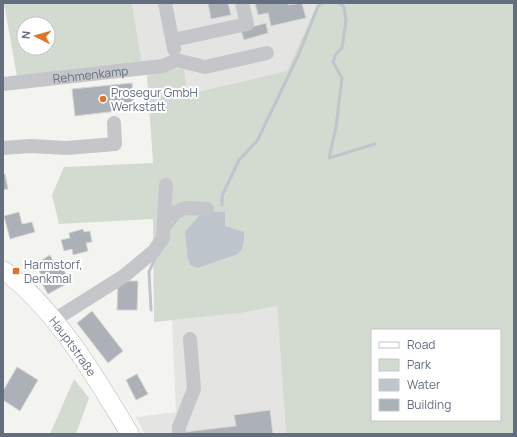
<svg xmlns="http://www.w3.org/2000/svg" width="517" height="437" font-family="Manrope,sans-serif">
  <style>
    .built { fill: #e4e4e3 }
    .green { fill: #d3dbd1; fill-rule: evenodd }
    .water { fill: #bec5cc }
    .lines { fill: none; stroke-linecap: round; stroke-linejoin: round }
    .stream { stroke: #bec5cc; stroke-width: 3 }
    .building { fill: #acb1b8; stroke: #d5d5d3 }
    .major-casing { stroke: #b4b7bb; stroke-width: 19 }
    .minor { stroke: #c4c6ca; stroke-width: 14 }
    .major { stroke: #fff; stroke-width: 18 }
    .poi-dot { fill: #e07424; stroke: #fff; stroke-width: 1.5 }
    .labels { text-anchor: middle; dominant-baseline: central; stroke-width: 4; stroke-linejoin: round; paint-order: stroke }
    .street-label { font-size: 12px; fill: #636e80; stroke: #fff }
    .poi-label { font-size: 12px; fill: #636e80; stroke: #fff; text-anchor: start }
  </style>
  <rect width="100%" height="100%" fill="#f3f4f0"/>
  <g class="built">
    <polygon points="132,3 318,3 287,71 186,94 171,68 147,76 142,64"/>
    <polygon points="277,306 286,434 145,434 136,417 176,412 172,320 241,313"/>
  </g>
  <g class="green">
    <path d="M 4,3 L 132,3 L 142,64 L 17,77 ZM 24,24 L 48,24 L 48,48 L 24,48 Z"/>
    <path d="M 318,3 L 514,3 L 514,434 L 286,434 L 277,306 L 241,313 L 154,322 L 153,219 L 59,224 L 52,195 L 64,167 L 153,163 L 147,76 L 171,68 L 184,69 L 187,94 L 287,71 ZM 225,212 L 225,226 L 236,255 L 198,268 L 187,255 L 185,232 ZM 372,330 L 500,330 L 500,420 L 372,420 Z"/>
    <polygon points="74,379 89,398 76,434 50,434"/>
  </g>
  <polygon class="water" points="203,211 225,212 225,226 244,232 244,240 242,249 236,255 198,268 190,265 187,255 185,232"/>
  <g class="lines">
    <g class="stream">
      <polyline points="339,3 344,7 346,21 342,48 336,54 333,62 342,78 336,127 329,158 375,144"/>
      <polyline points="222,205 222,196 239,160 257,141 298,56 318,6 323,3"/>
      <polyline points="169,229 178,218"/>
      <polyline points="151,310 149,272 156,256"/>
    </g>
  </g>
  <g class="building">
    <polygon points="208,3 228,3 231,15 211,19"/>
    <polygon points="255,3 288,3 288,5 302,3 306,18 271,26 268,13 258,15"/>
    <polygon points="266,23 268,33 244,40 241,30"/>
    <polygon points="132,83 134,109 75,116 72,89"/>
    <polygon points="3,174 5,174 8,189 3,190"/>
    <polygon points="19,212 22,224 32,222 35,232 10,239 4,216"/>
    <polygon points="83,229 84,232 90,231 92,242 86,243 88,251 73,255 72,249 64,251 61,240 70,238 69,233"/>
    <polygon points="50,255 58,270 62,267 70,282 48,294 40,280 43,278 35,264"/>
    <polygon points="118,281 138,281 137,310 117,310"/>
    <polygon points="92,311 123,351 108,363 77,323"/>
    <polygon points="17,367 38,380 20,411 3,400 3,391"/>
    <polygon points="137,374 148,394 136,400 126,380"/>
    <polygon points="270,410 273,434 185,434 185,432 236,426 234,415"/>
  </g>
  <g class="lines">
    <defs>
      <g id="major">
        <path id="s2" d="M 3,270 C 55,308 97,379 130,434"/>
      </g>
    </defs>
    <use href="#major" class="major-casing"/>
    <g class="minor">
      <polyline points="165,3 174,49"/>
      <polyline points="173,40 247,24 242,3"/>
      <polyline points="176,60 205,67 267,53"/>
      <path id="s1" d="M 3,84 L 163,66 L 176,60"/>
      <polyline points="3,148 30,146 67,148 115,144 114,123"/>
      <polyline points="164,217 185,208 207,209"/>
      <polyline points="54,320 124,276 154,251 163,238 166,185"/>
      <polyline points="179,434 179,427 194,389 190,339"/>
    </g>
    <use href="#major" class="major"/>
  </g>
  <g class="poi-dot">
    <circle cx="103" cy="99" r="4"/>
    <rect x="12" y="267" width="8" height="8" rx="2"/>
  </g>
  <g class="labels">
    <g class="street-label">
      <text stroke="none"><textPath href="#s1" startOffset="88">Rehmenkamp</textPath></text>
      <text stroke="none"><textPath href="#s2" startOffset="104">Hauptstraße</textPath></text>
    </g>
    <g class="poi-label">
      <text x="111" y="92">Prosegur GmbH<tspan x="111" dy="14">Werkstatt</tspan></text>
      <text x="24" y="264">Harmstorf,<tspan x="24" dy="14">Denkmal</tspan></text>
    </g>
  </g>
  <rect width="517" height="437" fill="none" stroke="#636e80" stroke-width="8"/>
  <rect x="371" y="329" width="130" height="92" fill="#ffffff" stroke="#c1c5cc"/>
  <rect x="379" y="342" width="20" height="6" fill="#ffffff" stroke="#c1c5cc"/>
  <text x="407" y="349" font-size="12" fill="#636e80">Road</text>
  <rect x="379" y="359" width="20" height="12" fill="#d3dbd1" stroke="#c1c5cc"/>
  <text x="407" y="369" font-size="12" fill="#636e80">Park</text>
  <rect x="379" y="379" width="20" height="12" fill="#bec5cc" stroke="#c1c5cc"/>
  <text x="407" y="389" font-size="12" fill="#636e80">Water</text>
  <rect x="379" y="399" width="20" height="12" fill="#acb1b8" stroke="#c1c5cc"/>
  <text x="407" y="409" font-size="12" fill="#636e80">Building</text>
  <g transform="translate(36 36) rotate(276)"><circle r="19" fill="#ffffff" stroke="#c1c5cc"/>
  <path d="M0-3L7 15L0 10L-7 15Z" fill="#e07424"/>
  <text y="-6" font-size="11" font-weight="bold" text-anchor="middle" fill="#636e80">N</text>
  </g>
</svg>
